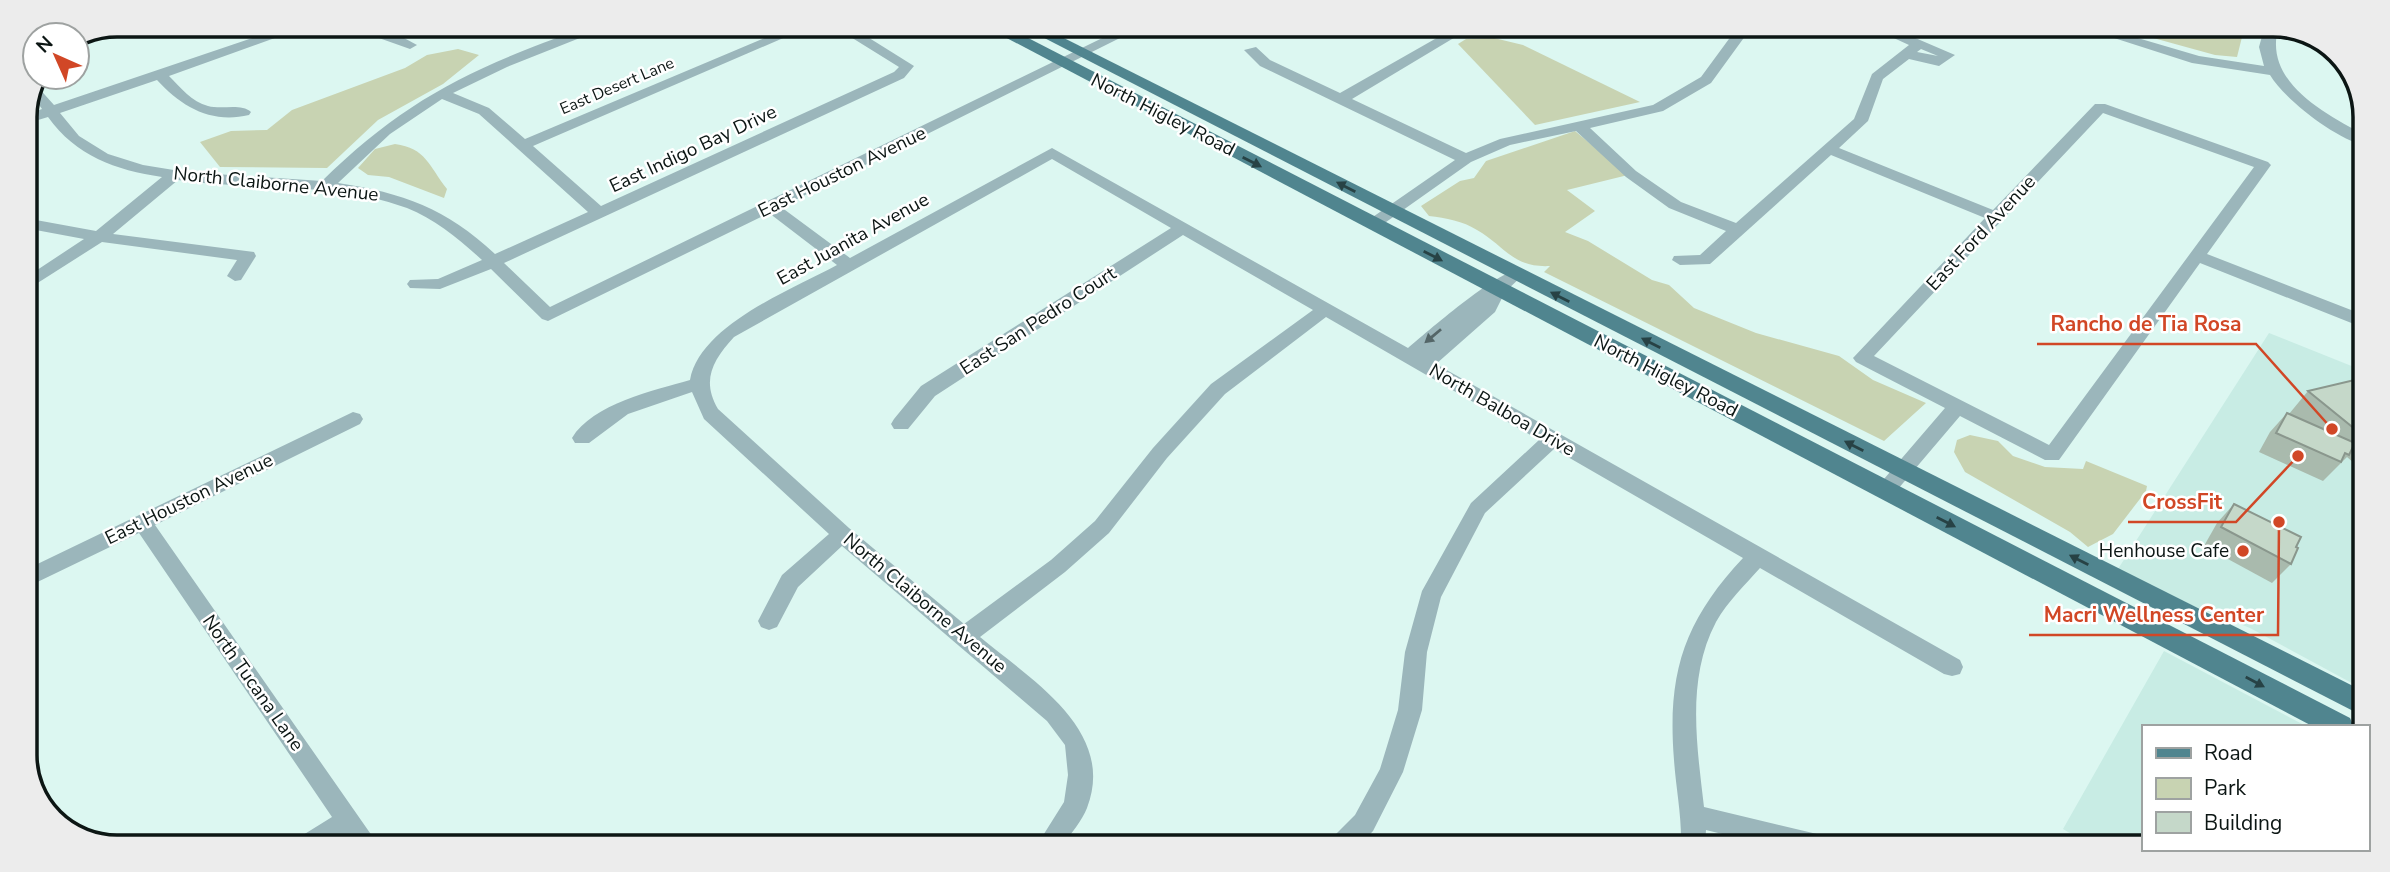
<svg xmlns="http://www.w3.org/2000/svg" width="2390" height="872" font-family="'Nunito Sans',sans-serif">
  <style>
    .built { fill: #c8ece4 }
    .green { fill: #c8d3b2 }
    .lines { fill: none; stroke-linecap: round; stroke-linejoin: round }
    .minor { fill: #9bb6bb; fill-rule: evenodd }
    .major { fill: #50858f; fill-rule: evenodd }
    .wall { fill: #a9baad }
    .shaded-wall { fill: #8a978d }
    .building { fill: #c5d8c9; stroke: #8a978d; stroke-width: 2 }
    .oneway { fill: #274245 }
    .oneway2 { fill: #546668 }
    .poi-dot { fill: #d14726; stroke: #fff; stroke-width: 2.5 }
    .labels { text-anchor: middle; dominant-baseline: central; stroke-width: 5; stroke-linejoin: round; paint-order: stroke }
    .far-street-label { font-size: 16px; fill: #0c1614; stroke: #fff }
    .street-label { font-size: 19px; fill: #0c1614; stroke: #fff }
    .poi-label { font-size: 19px; fill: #0c1614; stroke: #fff; text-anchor: end }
    .rim { fill: none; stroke: #0c1614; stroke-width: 3.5 }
    .leader { fill: none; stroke: #d14726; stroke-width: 2.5 }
    .callout-dot { fill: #d14726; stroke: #fff; stroke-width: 2.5 }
    .callout-label { font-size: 21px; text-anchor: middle; font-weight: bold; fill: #d14726; stroke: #fff; stroke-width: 5; stroke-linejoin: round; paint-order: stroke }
  </style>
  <rect width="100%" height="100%" fill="#dcf7f1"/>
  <g class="built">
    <polygon points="2269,333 2364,371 2361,688 2250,628 2181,601 2118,569"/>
    <polygon points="2164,651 2308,727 2143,727 2143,847 2093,847 2063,829"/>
  </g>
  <g class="green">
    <polygon points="2152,29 2244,29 2237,57 2215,55 2146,36"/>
    <polygon points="1494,38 1523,45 1640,102 1535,125 1458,44 1466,39"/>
    <polygon points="458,49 479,55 443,84 378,120 327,168 220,167 200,142 231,131 267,130 292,110 405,68 427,55"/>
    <path d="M 1575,131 L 1628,175 L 1567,190 L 1595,211 L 1565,232 L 1588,241 L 1652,280 L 1669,285 L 1694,308 L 1756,333 L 1839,356 L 1873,380 L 1926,403 L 1884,441 L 1544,272 L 1550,266 C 1513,268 1506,247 1477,230 C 1463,221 1446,218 1429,216 L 1421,206 L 1460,181 L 1474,178 L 1486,161 Z"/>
    <path d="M 395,144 C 426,148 429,166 447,189 L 444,198 L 389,177 L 368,175 L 358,168 L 375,149 Z"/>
    <polygon points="1970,435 1998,441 2013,456 2045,467 2083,469 2086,461 2147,486 2146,491 2113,534 2088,547 2070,532 1965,472 1954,452 1957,440"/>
  </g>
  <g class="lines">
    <g class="minor">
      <path d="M 291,25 L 311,25 L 169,76 C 180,87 192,102 208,106 C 222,110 241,103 251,112 L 249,115 C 211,124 182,107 157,80 L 60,113 L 79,136 L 108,154 L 143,165 L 186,172 L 322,181 C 392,112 451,78 543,43 C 565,35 587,24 610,26 L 507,67 L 453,93 L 489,108 L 525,139 L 793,26 L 811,26 L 533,146 L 601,206 L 894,72 L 899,67 L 833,26 L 850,26 L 914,66 L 904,78 L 504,263 L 550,307 L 1125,27 L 1142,27 L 781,207 L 850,258 L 1052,148 L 1408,348 C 1426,333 1503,265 1522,270 L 1524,274 L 1505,292 L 1495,312 L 1436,364 L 1960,660 L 1963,667 L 1960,674 L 1952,676 L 1944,674 L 1760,568 C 1745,585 1728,601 1716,622 C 1686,679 1697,746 1704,807 L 1817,834 L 1826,838 L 1830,846 L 1771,846 L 1706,830 L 1705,846 L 1681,846 C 1682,817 1676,789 1674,760 C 1667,673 1684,621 1743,558 L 1554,449 L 1485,513 L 1441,597 L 1427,652 L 1422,710 L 1403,772 L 1373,831 L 1359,846 L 1330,845 L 1333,837 L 1355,815 L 1380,769 L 1398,710 L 1405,652 L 1422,591 L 1471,503 L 1539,440 L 1326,317 L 1225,394 L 1167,458 L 1109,533 L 1065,572 L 980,637 C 1030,679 1117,730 1087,808 C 1082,821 1071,833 1063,845 L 1037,845 L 1064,802 L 1068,775 L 1065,745 L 1047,721 L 842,546 L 798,587 L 777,627 L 769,630 L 761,627 L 758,621 L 782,575 L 829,534 L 704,419 L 692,392 L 628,414 L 589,443 L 575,443 L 572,438 C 592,404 655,390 690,380 C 700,325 791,290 837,265 L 769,213 L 548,321 L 542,319 L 491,269 L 440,289 L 410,288 L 407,284 L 410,280 L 438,279 L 482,260 C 460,240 435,219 407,208 C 334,181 253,191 178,180 L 113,234 L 254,252 L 256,256 L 241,280 L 235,281 L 227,276 L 237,260 L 102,242 L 25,291 L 25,278 L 84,239 L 25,228 L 25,218 L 96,231 L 162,177 C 115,170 76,156 48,117 L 25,124 L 25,115 L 42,109 L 32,95 L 36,85 L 54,105 ZM 442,99 L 479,114 L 588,212 L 495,254 C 446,208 403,193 338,183 L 390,134 ZM 1052,159 L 1171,228 L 921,386 L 894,419 L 891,424 L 894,429 L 908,429 L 935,396 L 1183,235 L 1313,310 L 1211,384 L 1153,448 L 1095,521 L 1051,560 L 964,624 L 849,528 L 718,409 C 701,380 713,360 734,337 Z"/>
      <polygon points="365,25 380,25 417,45 410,49 379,38"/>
      <path d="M 1456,27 L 1472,27 L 1352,99 L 1466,153 L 1500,139 L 1653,105 L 1701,77 L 1737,28 L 1751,28 L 1711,83 L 1663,111 L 1590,128 L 1636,171 L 1681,202 L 1736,223 L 1854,119 L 1872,74 L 1909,45 L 1872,28 L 1892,28 L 1955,55 L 1939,66 L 1909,59 L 1883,79 L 1868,121 L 1839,148 L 1993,210 L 2095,104 L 2105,104 L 2268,162 L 2271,165 L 2207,254 L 2364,315 L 2364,328 L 2200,263 L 2059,460 L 2045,460 L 1960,416 L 1892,496 L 1878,496 L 1875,491 L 1878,486 L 1945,408 L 1856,362 L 1853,358 L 1985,218 L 1831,155 L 1710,264 L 1680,265 L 1672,260 L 1674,256 L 1700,255 L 1726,231 L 1669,208 L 1626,177 L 1576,131 L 1510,145 L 1471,162 L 1379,227 L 1367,227 L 1367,221 L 1455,160 L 1260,66 L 1244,50 L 1256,47 L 1270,60 L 1340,93 ZM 1921,49 L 1938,56 L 1917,52 ZM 2103,113 L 2254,167 L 2049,445 L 1874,356 Z"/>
      <path d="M 2086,29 L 2107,29 L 2199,56 L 2264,66 L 2259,47 L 2264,29 L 2278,29 C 2264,82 2325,114 2365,135 L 2365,146 C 2335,138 2286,101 2270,75 L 2192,63 Z"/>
      <polygon points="353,412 360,414 363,419 360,424 155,525 377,843 350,843 345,836 333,843 300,843 303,835 332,817 139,533 25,588 25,570"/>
    </g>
    <g class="major">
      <polygon points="984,26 1005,26 2350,718 2354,727 2314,727"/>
      <polygon points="1021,26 1042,27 2361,690 2361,715"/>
    </g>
  </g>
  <g class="wall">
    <polygon points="2363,378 2363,462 2355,464 2347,457 2323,481 2259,452 2270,432 2287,413 2289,414 2308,391"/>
    <polygon points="2234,504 2296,547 2291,564 2272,583 2204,546 2217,523"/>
  </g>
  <polygon class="shaded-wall" points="2363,455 2363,462 2355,464"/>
  <g class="building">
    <polygon points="2363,378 2363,431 2361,434 2308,391"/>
    <polygon points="2287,413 2355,443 2349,455 2345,453 2341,462 2276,433"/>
    <polygon points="2234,504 2301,537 2296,547 2298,548 2291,564 2221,527"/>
  </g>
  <defs><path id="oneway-solid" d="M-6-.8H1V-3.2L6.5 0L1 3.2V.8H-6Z" transform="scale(1.75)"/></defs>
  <g class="oneway">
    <use href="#oneway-solid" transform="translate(1252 162) rotate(27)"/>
    <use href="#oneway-solid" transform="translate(1346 187) rotate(-153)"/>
    <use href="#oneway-solid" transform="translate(1433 256) rotate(27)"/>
    <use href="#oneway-solid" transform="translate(1560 297) rotate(-153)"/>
    <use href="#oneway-solid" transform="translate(1651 343) rotate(-153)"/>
    <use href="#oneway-solid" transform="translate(1854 446) rotate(-153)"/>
    <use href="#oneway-solid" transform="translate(1946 522) rotate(27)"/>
    <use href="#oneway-solid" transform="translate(2079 560) rotate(-153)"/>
    <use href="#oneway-solid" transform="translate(2255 682) rotate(28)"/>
  </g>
  <use class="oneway2" href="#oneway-solid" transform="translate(1433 336) rotate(140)"/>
  <circle class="poi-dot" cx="2243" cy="551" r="7"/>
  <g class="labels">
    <g class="far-street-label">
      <text transform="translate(617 86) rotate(-23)">East Desert Lane</text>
    </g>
    <g class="street-label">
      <text transform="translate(1163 115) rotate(27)">North Higley Road</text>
      <text transform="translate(693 149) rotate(-25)">East Indigo Bay Drive</text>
      <text transform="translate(842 172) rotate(-26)">East Houston Avenue</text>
      <text transform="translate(276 184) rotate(6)">North Claiborne Avenue</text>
      <text transform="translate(1981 233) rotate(-47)">East Ford Avenue</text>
      <text transform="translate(853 239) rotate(-29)">East Juanita Avenue</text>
      <text transform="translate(1038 321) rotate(-33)">East San Pedro Court</text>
      <text transform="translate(1666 376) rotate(27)">North Higley Road</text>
      <text transform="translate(1502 410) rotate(30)">North Balboa Drive</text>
      <text transform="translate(189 499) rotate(-26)">East Houston Avenue</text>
      <text transform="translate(925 603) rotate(40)">North Claiborne Avenue</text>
      <text transform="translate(253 683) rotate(55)">North Tucana Lane</text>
    </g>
    <g class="poi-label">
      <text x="2229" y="551">Henhouse Cafe</text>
    </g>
  </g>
  <path d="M0 0H2390V872H0ZM117 37H2273A80 80 0 0 1 2353 117V755A80 80 0 0 1 2273 835H117A80 80 0 0 1 37 755V117A80 80 0 0 1 117 37Z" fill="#ececec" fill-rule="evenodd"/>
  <path class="rim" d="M117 37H2273A80 80 0 0 1 2353 117V755A80 80 0 0 1 2273 835H117A80 80 0 0 1 37 755V117A80 80 0 0 1 117 37Z"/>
  <path class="leader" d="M2332 429L2256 344H2037M2298 456L2236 522H2128M2279 522L2278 635H2029"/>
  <g class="callout-dot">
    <circle cx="2332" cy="429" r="7"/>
    <circle cx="2298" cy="456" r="7"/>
    <circle cx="2279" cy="522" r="7"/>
  </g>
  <g class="callout-label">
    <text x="2146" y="331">Rancho de Tia Rosa</text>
    <text x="2182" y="509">CrossFit</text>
    <text x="2154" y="622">Macri Wellness Center</text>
  </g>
  <rect x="2142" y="725" width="228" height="126" fill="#ffffff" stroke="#9ea2a1" stroke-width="2"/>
  <rect x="2156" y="748" width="35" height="10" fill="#50858f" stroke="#9ea2a1" stroke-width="2"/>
  <text x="2204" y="760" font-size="21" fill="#0c1614">Road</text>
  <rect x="2156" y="778" width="35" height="21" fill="#c8d3b2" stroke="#9ea2a1" stroke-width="2"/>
  <text x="2204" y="795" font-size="21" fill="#0c1614">Park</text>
  <rect x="2156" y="812" width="35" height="21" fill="#c5d8c9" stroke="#9ea2a1" stroke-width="2"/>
  <text x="2204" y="830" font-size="21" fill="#0c1614">Building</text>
  <g transform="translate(56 56) rotate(315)"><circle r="33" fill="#ffffff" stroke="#9ea2a1" stroke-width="2"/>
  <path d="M0-5L12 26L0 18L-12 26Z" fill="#d14726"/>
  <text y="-10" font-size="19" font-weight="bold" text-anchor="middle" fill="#0c1614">N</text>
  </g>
</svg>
